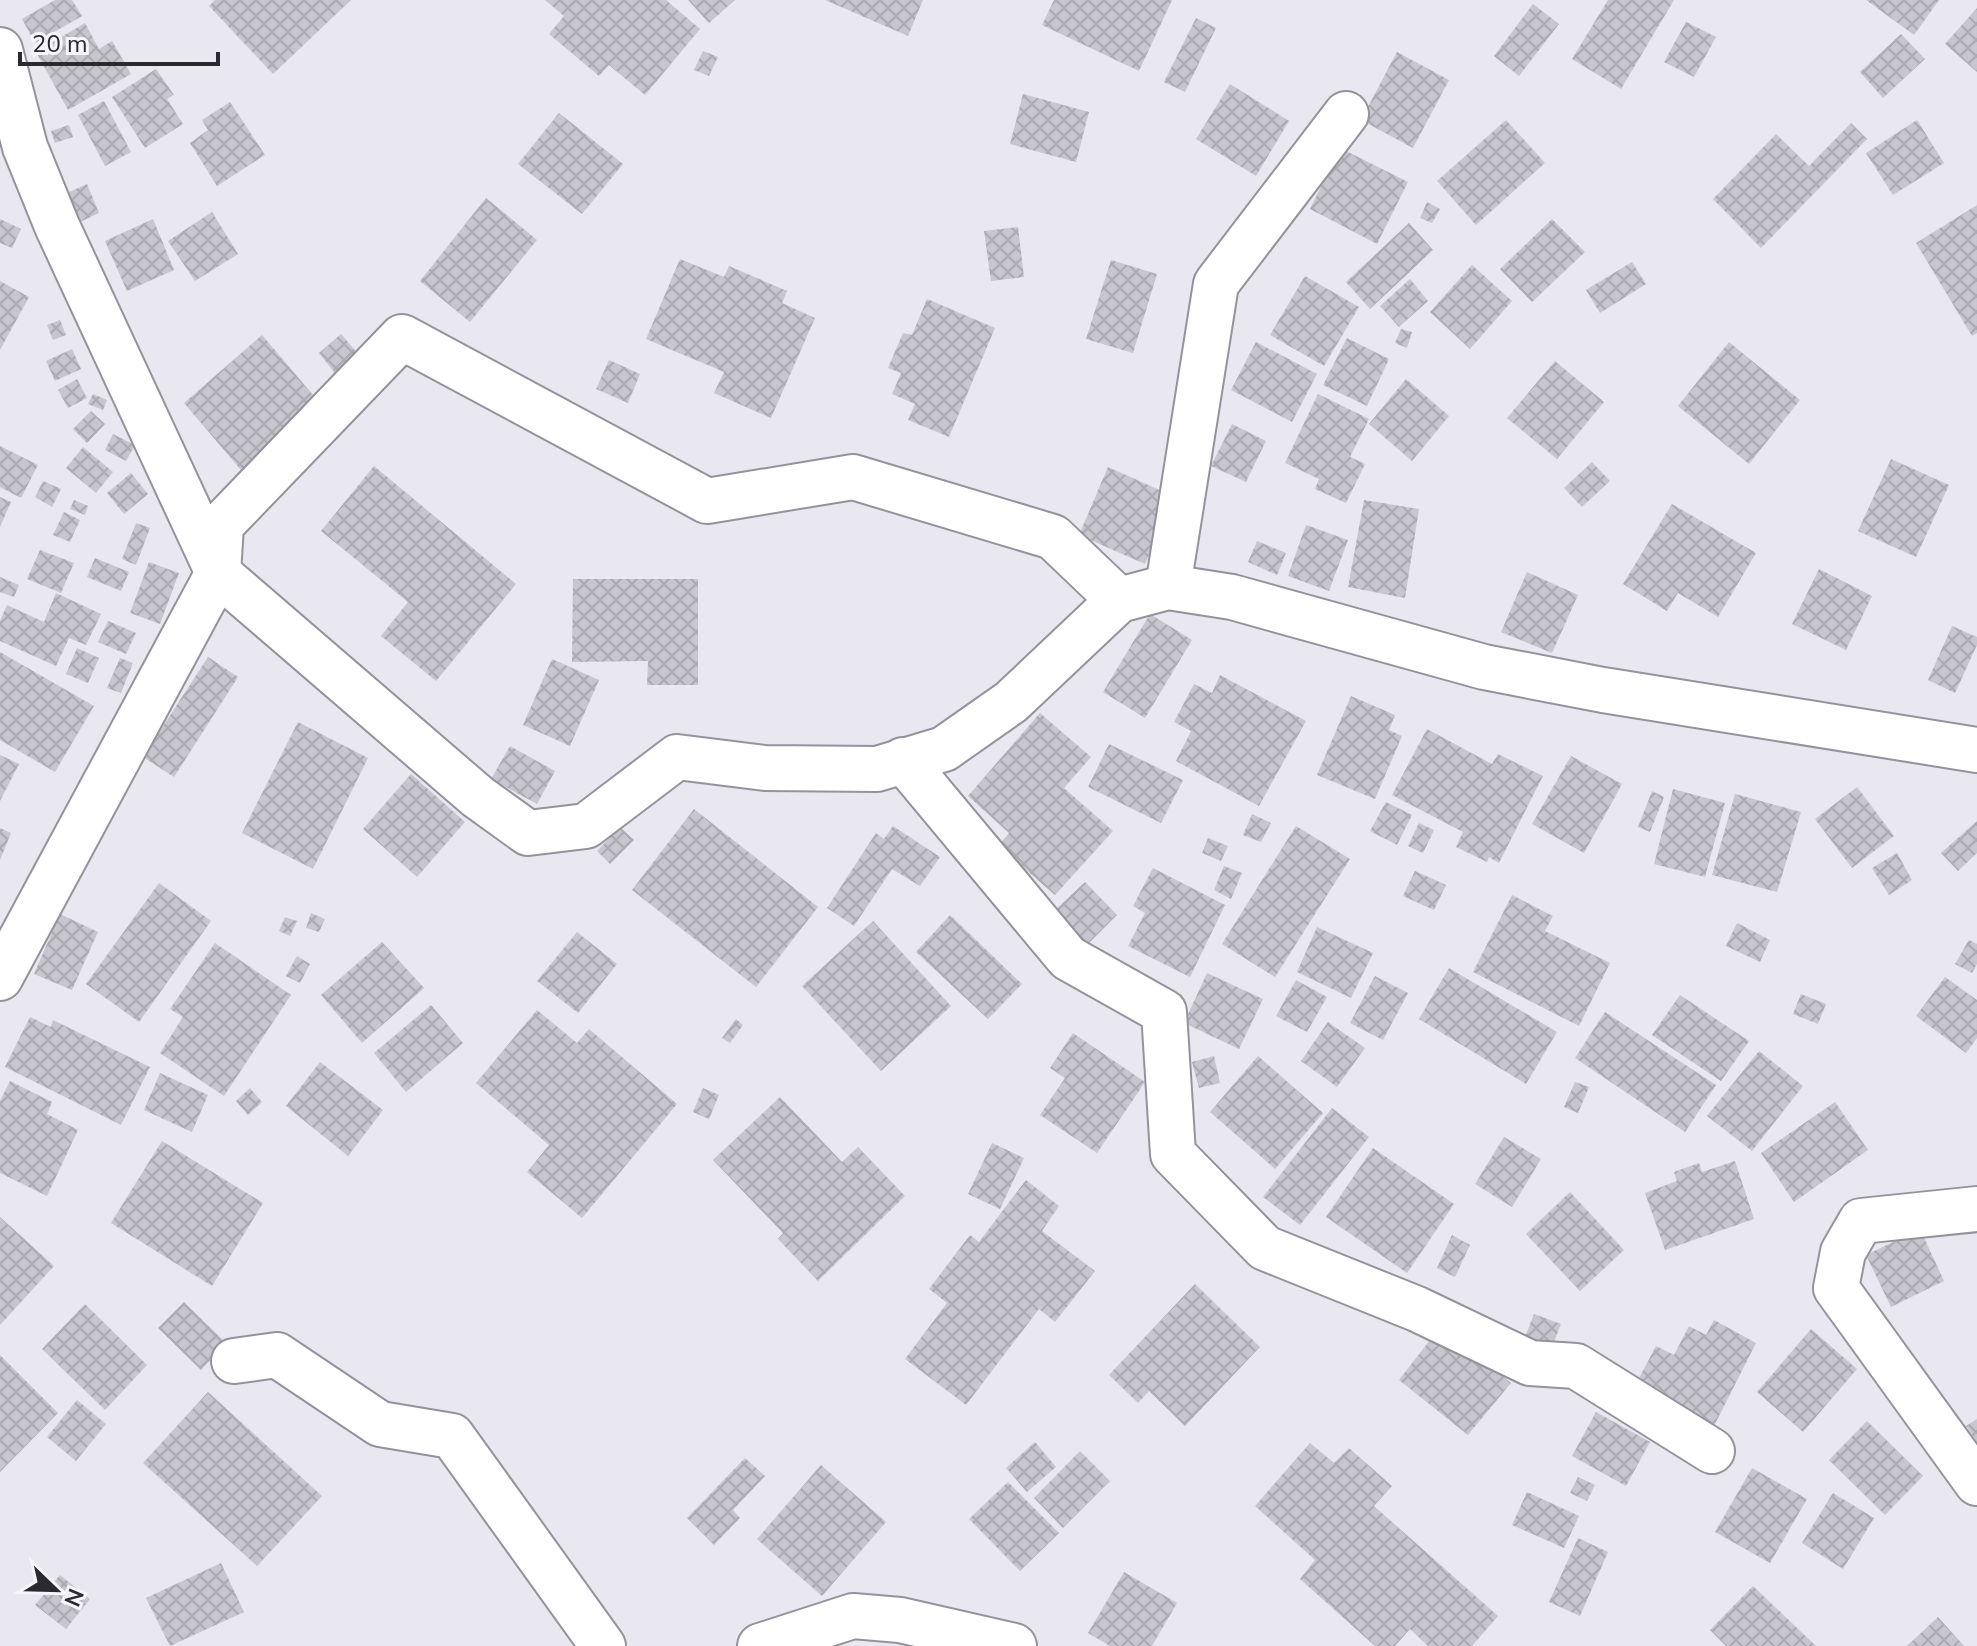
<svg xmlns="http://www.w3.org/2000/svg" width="1977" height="1646" font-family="'Nunito Sans',sans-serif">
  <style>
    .building { fill: url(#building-cross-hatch) }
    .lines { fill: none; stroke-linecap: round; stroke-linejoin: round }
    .street-casing { stroke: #94939b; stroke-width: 48 }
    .street { stroke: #fff; stroke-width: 44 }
  </style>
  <defs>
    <pattern id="building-cross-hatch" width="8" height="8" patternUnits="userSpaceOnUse" patternTransform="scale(2)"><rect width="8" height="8" fill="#c7c5ce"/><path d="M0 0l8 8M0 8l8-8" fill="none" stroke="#aba9b1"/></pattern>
  </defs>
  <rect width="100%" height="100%" fill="#e9e8f1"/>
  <g class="building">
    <polygon points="55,0 72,0 82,16 35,43 22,19"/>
    <polygon points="215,0 351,0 273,74 209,6"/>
    <polygon points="545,0 666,0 700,29 645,95 609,65 599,76 549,34 564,16"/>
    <polygon points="688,0 735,0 709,23"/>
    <polygon points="825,0 923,0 908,36"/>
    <polygon points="1054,0 1172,0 1139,71 1042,25"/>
    <polygon points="1608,0 1674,0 1621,89 1572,59"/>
    <polygon points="1866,0 1939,0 1914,35"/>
    <polygon points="1533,4 1559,24 1519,76 1494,56"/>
    <polygon points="1977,8 1977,72 1945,44"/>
    <polygon points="1196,18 1216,28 1185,92 1164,82"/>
    <polygon points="1686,22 1716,37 1694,77 1664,62"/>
    <polygon points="85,23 99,49 112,41 131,74 68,110 36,52"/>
    <polygon points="1901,34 1925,59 1883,98 1860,72"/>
    <polygon points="703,51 718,57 709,76 694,70"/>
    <polygon points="1397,52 1449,80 1413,148 1361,120"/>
    <polygon points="156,69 174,95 167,99 183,124 145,148 112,97"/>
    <polygon points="1230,84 1289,121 1256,176 1196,139"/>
    <polygon points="1023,94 1089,112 1076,162 1010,144"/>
    <polygon points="104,101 131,152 105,166 78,115"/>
    <polygon points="230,102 265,155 217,186 190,143 208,130 202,120"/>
    <polygon points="559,113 623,164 582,214 518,164"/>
    <polygon points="1506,120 1545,163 1476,225 1437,181"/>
    <polygon points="1917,120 1944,163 1893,195 1866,153"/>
    <polygon points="1851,123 1867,139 1761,248 1713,199 1776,134 1809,166"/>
    <polygon points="69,125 73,137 55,143 51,131"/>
    <polygon points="1340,148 1408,182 1377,244 1310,209"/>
    <polygon points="87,184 99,213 76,224 63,195"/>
    <polygon points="486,198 537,240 470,322 420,281"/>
    <polygon points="1427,202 1440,209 1432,223 1420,218"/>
    <polygon points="1977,205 1977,333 1972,336 1916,243"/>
    <polygon points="212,212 238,254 195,281 168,241"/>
    <polygon points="0,219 21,229 12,248 0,243"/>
    <polygon points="153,219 174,270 127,291 105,241"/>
    <polygon points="1552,219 1585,252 1532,302 1500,269"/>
    <polygon points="1409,223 1433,250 1370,309 1346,282"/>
    <polygon points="1018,227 1024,277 991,281 984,231"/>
    <polygon points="680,259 724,277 729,266 787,291 782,303 815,318 771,418 714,393 724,372 646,339"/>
    <polygon points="1111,260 1157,274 1133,353 1086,339"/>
    <polygon points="1632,262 1646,284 1600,313 1586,290"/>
    <polygon points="1472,265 1512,301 1470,349 1430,312"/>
    <polygon points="1305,276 1359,307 1324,366 1270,335"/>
    <polygon points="1410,279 1428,301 1399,327 1380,306"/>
    <polygon points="0,281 29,297 0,350"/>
    <polygon points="927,299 995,328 949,437 908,420 915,404 892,394 901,373 888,368 903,333 912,335"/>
    <polygon points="60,320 66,335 53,340 47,325"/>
    <polygon points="1401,329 1412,332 1407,348 1395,343"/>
    <polygon points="341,334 365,362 342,382 319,353"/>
    <polygon points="262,335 319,402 241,470 184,403"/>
    <polygon points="1347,338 1389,359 1367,406 1323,385"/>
    <polygon points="1256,342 1317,374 1292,422 1231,390"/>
    <polygon points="1729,342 1800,400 1749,464 1678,406"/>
    <polygon points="72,349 81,369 55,381 46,361"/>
    <polygon points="609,360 640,374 628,403 596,389"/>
    <polygon points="1555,361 1604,402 1557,459 1507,418"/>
    <polygon points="77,379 87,398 68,408 58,390"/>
    <polygon points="1406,379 1449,416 1412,461 1369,424"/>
    <polygon points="93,394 107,400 103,410 88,404"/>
    <polygon points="1318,394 1369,419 1350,457 1365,464 1346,503 1315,489 1319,479 1285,463"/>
    <polygon points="91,411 105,424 87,443 73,429"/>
    <polygon points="1232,424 1266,441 1246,482 1211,466"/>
    <polygon points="113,434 135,445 126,461 105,450"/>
    <polygon points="0,446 38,465 21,498 0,487"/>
    <polygon points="83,447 113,472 96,493 66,468"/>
    <polygon points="1891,459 1949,485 1916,557 1858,531"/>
    <polygon points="1592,462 1610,481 1582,507 1564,488"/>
    <polygon points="374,466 516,584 436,681 381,636 408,602 321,531"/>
    <polygon points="1108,467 1175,497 1145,564 1079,535"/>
    <polygon points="131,473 148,494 124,514 107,493"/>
    <polygon points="43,481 61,489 52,507 35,497"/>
    <polygon points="0,497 11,502 0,527"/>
    <polygon points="74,500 88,506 85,515 70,509"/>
    <polygon points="1364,500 1419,509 1405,598 1348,587"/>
    <polygon points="1672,504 1756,553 1718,617 1678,593 1667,611 1623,584"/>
    <polygon points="64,512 80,520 70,542 53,535"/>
    <polygon points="136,523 150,528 136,565 122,559"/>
    <polygon points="1306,525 1348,540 1329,591 1288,576"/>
    <polygon points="1257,541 1286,553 1277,575 1248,562"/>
    <polygon points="40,550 74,563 61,593 27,579"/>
    <polygon points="95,558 129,572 121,591 87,577"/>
    <polygon points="149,562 179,573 160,624 130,613"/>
    <polygon points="1819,569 1872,596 1846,650 1792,624"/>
    <polygon points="1527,572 1578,595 1552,653 1501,632"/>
    <polygon points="0,577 19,585 14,597 0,592"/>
    <polygon points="573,579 698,579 698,685 647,685 648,661 572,662"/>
    <polygon points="56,593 101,614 86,645 69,638 56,666 0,641 0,621 7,605 44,622"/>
    <polygon points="1150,614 1192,640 1145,718 1103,692"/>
    <polygon points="108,621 136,633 126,654 98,642"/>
    <polygon points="1952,626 1977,637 1977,645 1955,693 1928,680"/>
    <polygon points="77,648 99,658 88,683 66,674"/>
    <polygon points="0,652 94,706 55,772 0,740"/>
    <polygon points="208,657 238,677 174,777 143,757"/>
    <polygon points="120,658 133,663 121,693 107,688"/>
    <polygon points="552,659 599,680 570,746 523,725"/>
    <polygon points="1220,675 1306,721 1259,806 1176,761 1191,731 1174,722 1194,684 1212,693"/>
    <polygon points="1351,696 1395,715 1389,730 1402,736 1375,799 1317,775"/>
    <polygon points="1040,713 1091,757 1064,788 1113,831 1055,895 998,846 1009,833 968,796"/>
    <polygon points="298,722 368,758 313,869 242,833"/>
    <polygon points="1427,729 1492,764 1498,754 1543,776 1499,863 1489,857 1487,862 1456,847 1463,832 1392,795"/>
    <polygon points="1109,744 1183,780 1161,823 1088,787"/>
    <polygon points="510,746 555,771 537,804 491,779"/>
    <polygon points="0,755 19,764 0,801"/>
    <polygon points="1571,756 1622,784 1584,853 1532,824"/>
    <polygon points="411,774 465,822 417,877 363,829"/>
    <polygon points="1857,787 1894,836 1852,868 1815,819"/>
    <polygon points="1673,789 1725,803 1705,877 1654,864"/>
    <polygon points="1652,791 1664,797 1650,832 1638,827"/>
    <polygon points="1735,794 1801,812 1777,892 1712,875"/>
    <polygon points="1386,802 1412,815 1397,845 1370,831"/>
    <polygon points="694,809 818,907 756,987 632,890"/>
    <polygon points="1252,814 1271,823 1261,842 1243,835"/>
    <polygon points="1977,821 1977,853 1958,871 1941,853"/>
    <polygon points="1419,823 1434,830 1423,853 1408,846"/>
    <polygon points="893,826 940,857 920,886 892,869 854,926 827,908 876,833 884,839"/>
    <polygon points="1296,826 1350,859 1275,977 1222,944"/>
    <polygon points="620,827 634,840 610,864 597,851"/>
    <polygon points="0,828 11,833 0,860"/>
    <polygon points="1208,838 1228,846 1221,861 1202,853"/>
    <polygon points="1897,853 1912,880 1889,895 1872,868"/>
    <polygon points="1224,866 1242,873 1231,899 1214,890"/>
    <polygon points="1153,868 1225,905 1190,977 1128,946 1145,913 1133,906"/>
    <polygon points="1415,871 1446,885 1434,910 1403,896"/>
    <polygon points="1085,882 1117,915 1083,949 1051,914"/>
    <polygon points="159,883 211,921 139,1022 86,984"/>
    <polygon points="1512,895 1553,916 1545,931 1610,963 1579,1026 1473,972"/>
    <polygon points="311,913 325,919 319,932 306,928"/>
    <polygon points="60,914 98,932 72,990 34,974"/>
    <polygon points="950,915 1022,984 988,1019 916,952"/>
    <polygon points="285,917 297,921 290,936 279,931"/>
    <polygon points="873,921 951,1006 881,1071 802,986"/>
    <polygon points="1737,923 1770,940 1760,962 1726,946"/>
    <polygon points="1317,927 1373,953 1351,998 1297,972"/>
    <polygon points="577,932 617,964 578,1013 537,981"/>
    <polygon points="1969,940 1977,944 1977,964 1972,973 1955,964"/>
    <polygon points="382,942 424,988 362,1043 321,995"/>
    <polygon points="215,943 291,995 224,1096 160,1053 183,1017 170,1009"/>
    <polygon points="297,956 310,964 300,983 286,976"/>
    <polygon points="1449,968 1557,1032 1526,1084 1419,1019"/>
    <polygon points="1207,973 1263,999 1239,1049 1184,1023"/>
    <polygon points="1375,976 1408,993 1383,1040 1350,1023"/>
    <polygon points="1945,977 1977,1000 1977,1038 1966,1053 1916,1016"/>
    <polygon points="1296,980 1327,997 1307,1032 1276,1016"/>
    <polygon points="1801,994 1826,1004 1818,1024 1793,1014"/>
    <polygon points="1680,995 1749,1041 1721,1081 1652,1035"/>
    <polygon points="431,1005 463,1043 406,1092 374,1053"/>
    <polygon points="537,1010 577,1043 589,1029 677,1104 582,1218 527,1172 549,1145 476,1083"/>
    <polygon points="1605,1012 1716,1085 1685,1132 1575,1058"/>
    <polygon points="30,1017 51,1027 53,1020 150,1067 121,1125 5,1067"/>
    <polygon points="736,1019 743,1025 730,1043 722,1038"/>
    <polygon points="1328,1022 1365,1048 1337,1087 1301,1061"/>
    <polygon points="1073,1033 1145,1082 1097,1153 1040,1115 1065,1078 1050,1068"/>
    <polygon points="1759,1051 1803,1086 1752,1151 1707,1116"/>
    <polygon points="1214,1056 1220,1083 1199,1088 1192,1062"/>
    <polygon points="1258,1056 1323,1113 1275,1169 1210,1112"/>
    <polygon points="320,1062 383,1110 348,1156 286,1106"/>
    <polygon points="160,1073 208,1095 192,1132 144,1110"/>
    <polygon points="10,1081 52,1102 47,1114 78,1130 47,1196 0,1173 0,1101"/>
    <polygon points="1575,1082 1589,1087 1578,1113 1564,1107"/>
    <polygon points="250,1088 262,1102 248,1115 236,1101"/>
    <polygon points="703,1088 719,1095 709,1119 693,1112"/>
    <polygon points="780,1097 842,1162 858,1147 905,1196 818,1281 778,1239 783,1233 713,1160"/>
    <polygon points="1835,1102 1868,1150 1794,1202 1761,1153"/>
    <polygon points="1332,1108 1369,1137 1300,1225 1263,1197"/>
    <polygon points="1504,1137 1541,1159 1512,1207 1475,1184"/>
    <polygon points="162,1141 263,1203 212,1286 111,1223"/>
    <polygon points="992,1143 1024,1158 1000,1209 968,1194"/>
    <polygon points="1373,1148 1454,1204 1407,1273 1326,1217"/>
    <polygon points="1735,1161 1754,1219 1665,1250 1645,1193 1677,1181 1674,1172 1699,1163 1702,1172"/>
    <polygon points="1026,1180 1059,1206 1042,1231 1095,1271 1055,1322 1039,1309 966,1405 905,1359 947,1303 929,1289 970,1235 979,1242"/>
    <polygon points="1570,1192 1624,1250 1580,1291 1526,1234"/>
    <polygon points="0,1217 54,1266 0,1325"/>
    <polygon points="1920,1229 1944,1281 1891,1307 1866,1255"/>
    <polygon points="1452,1235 1470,1245 1455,1277 1437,1268"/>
    <polygon points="1195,1284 1260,1347 1185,1426 1149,1391 1138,1403 1109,1375"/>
    <polygon points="184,1302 226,1343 201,1370 158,1328"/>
    <polygon points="85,1304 147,1365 105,1410 42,1349"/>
    <polygon points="1534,1314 1561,1324 1552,1347 1525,1337"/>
    <polygon points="1714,1320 1756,1343 1713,1428 1637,1382 1656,1346 1674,1355 1689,1326 1706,1335"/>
    <polygon points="1441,1326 1511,1383 1468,1435 1399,1380"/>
    <polygon points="1811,1329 1857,1369 1803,1432 1757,1392"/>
    <polygon points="0,1355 58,1413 0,1472"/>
    <polygon points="208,1392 322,1496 257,1566 143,1463"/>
    <polygon points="77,1400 106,1424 76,1461 47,1437"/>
    <polygon points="1596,1412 1650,1442 1626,1486 1572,1456"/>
    <polygon points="1977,1419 1977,1442 1966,1426"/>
    <polygon points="1867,1421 1923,1476 1885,1515 1829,1460"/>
    <polygon points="1035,1442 1056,1467 1027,1492 1006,1468"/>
    <polygon points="1310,1443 1334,1463 1349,1448 1392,1486 1374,1506 1498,1616 1472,1646 1428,1646 1410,1629 1395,1646 1375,1646 1300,1579 1315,1560 1255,1506"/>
    <polygon points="1080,1451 1110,1481 1063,1528 1034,1498"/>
    <polygon points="745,1458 765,1476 733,1510 740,1518 714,1545 687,1518"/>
    <polygon points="821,1465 886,1522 822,1596 757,1539"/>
    <polygon points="1752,1468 1807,1499 1770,1563 1715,1532"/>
    <polygon points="1578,1477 1595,1485 1587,1501 1570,1493"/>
    <polygon points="1008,1482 1059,1533 1020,1571 969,1519"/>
    <polygon points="1527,1492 1579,1516 1564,1548 1512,1525"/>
    <polygon points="1833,1493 1874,1518 1843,1569 1802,1543"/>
    <polygon points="1578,1538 1608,1552 1580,1616 1549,1602"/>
    <polygon points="221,1563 244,1612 170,1646 146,1598"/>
    <polygon points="1124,1572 1177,1603 1152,1646 1110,1646 1088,1633"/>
    <polygon points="60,1575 90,1599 66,1629 35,1605"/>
    <polygon points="1753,1586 1816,1646 1726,1646 1710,1630"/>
    <polygon points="1938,1617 1964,1646 1907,1646"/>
  </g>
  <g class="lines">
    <defs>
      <g id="street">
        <polyline points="0,50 25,147 57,226 218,573 478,797 528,833 586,826 677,757 765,768 877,769 944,749 1011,702 1119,600 1168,587 1232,597 1484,667 1603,690 1977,750"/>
        <polyline points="1168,587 1216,284 1346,114"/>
        <polyline points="903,760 1068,958 1164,1012 1173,1154 1265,1248 1417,1309 1530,1363 1576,1366 1712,1451"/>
        <polyline points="0,978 218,573 221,525 402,337 707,501 853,477 1053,537 1119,600"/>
        <polyline points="1977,1209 1861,1221 1843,1252 1836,1288 1977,1483"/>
        <polyline points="234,1361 277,1355 380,1424 452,1436 603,1646"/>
        <polyline points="760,1646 853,1616 900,1620 1014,1646"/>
      </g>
    </defs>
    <use href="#street" class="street-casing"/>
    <use href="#street" class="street"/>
  </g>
  <g transform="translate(56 1590) rotate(113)" stroke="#f6f5fe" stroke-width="6" paint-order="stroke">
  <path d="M0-6L14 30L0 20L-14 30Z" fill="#2b2a2e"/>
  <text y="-12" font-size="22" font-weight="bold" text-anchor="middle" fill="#2b2a2e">N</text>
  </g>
  <path d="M20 52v12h198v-12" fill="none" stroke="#2b2a2e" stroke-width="4"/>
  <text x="32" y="52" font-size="24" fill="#2b2a2e" stroke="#f6f5fe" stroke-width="6" paint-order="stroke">20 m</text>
</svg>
